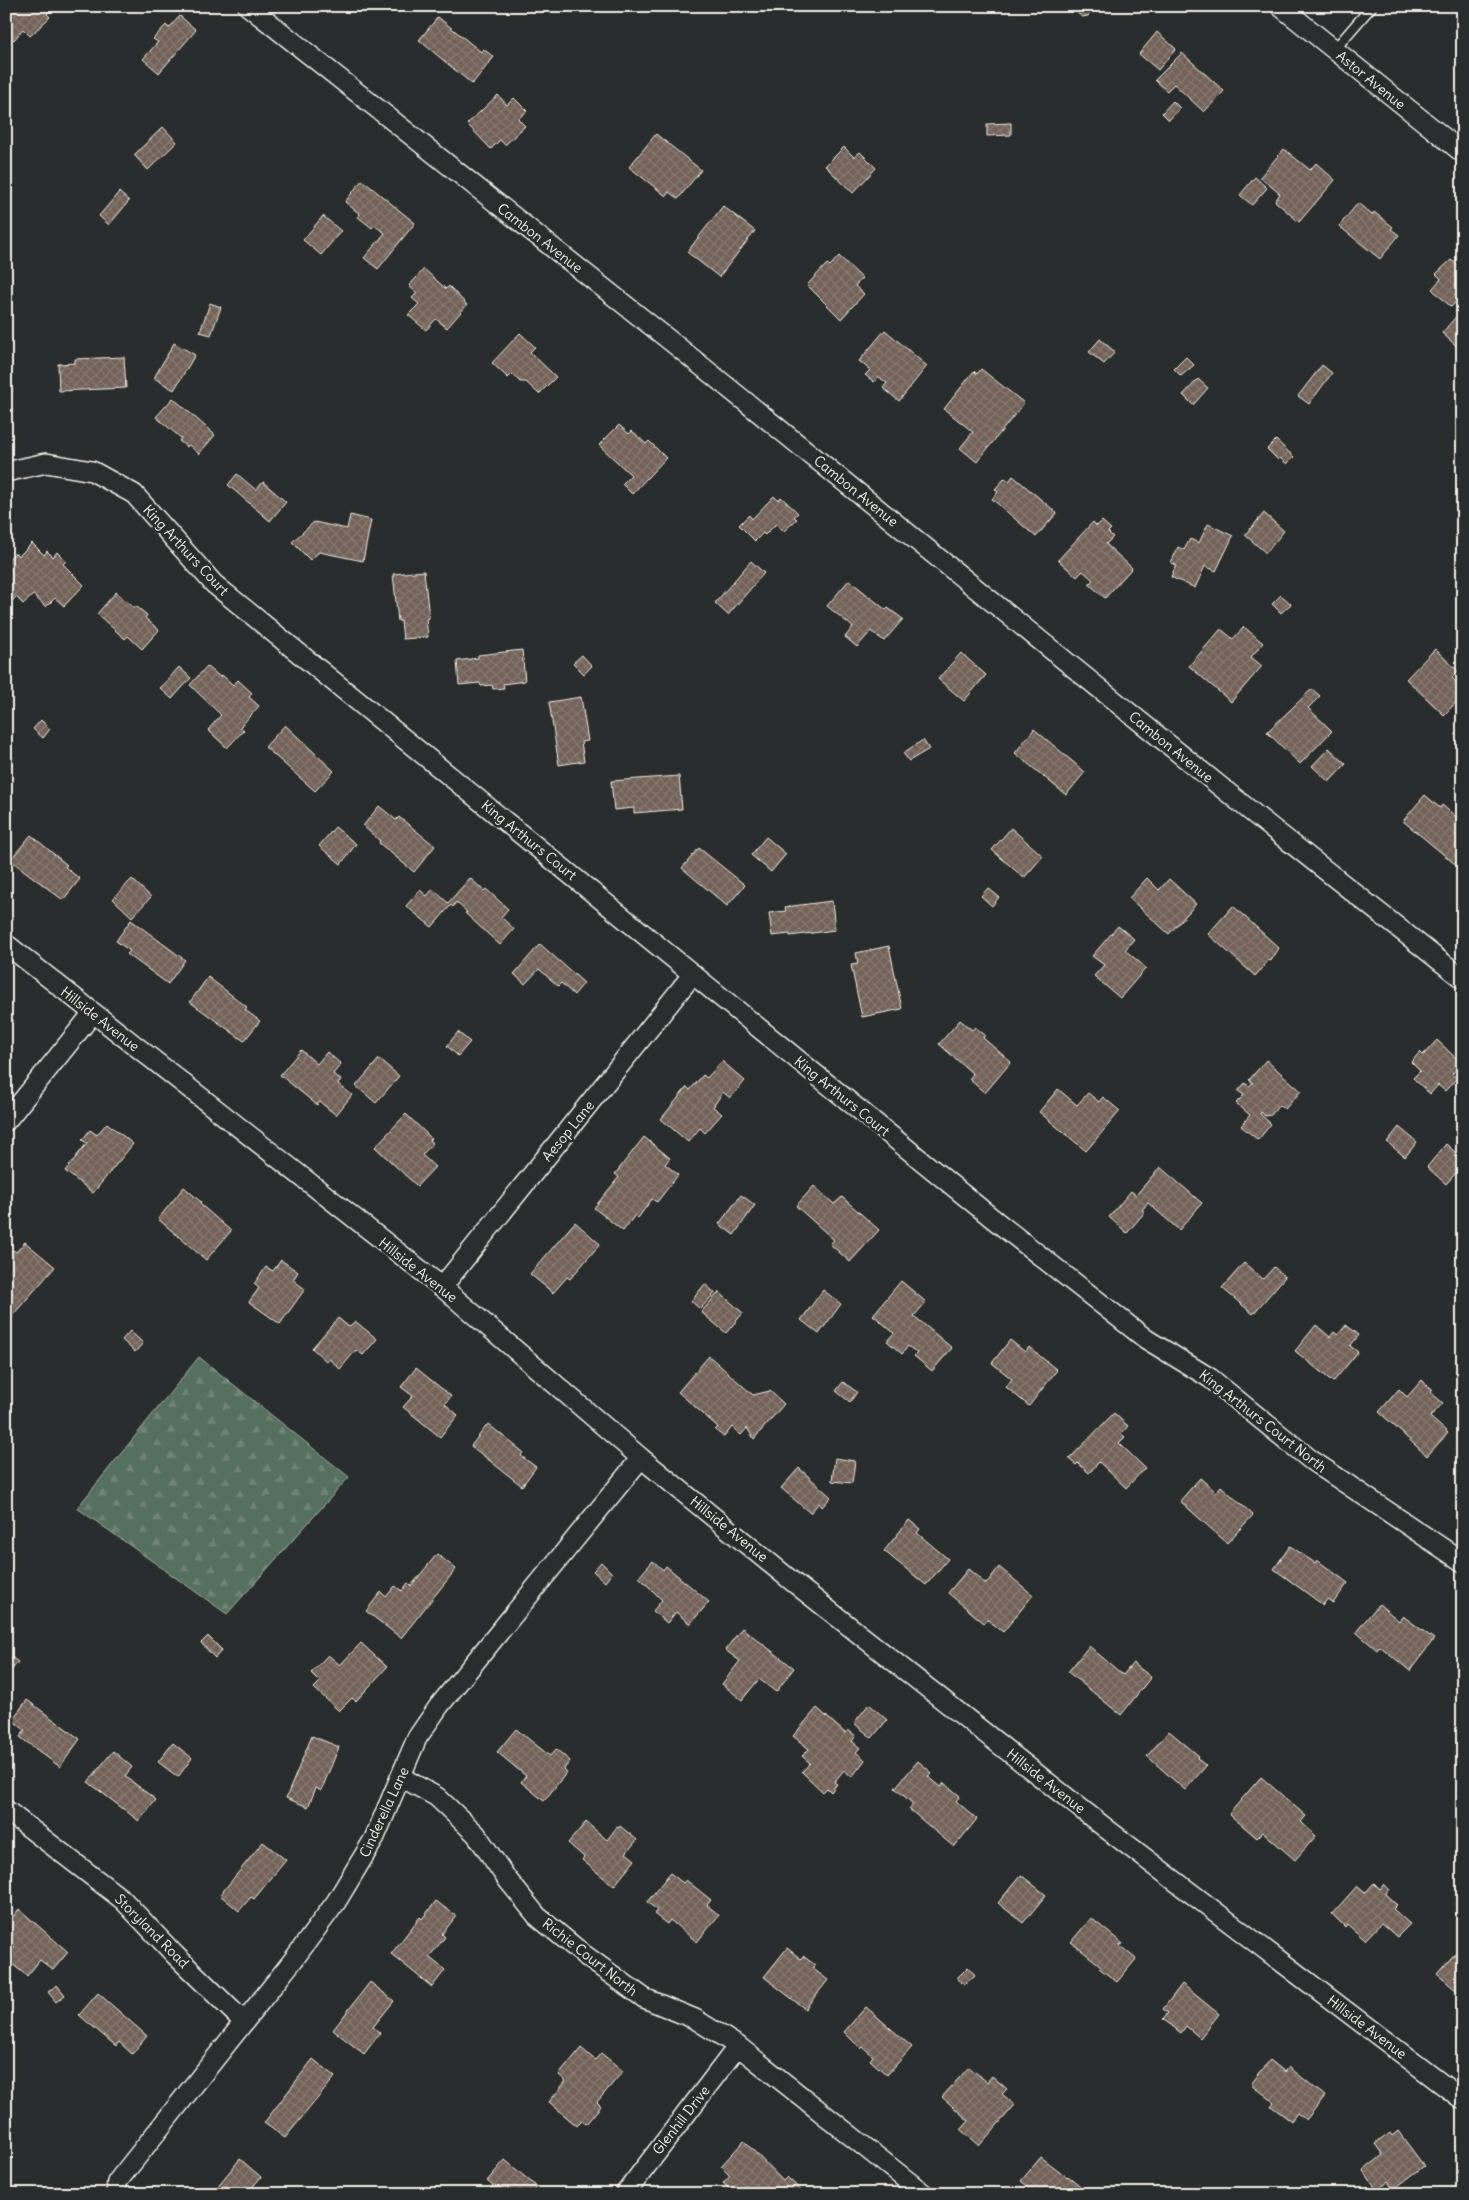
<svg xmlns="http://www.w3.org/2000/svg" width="1469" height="2200" font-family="Delius,sans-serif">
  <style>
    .forest { fill: url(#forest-firs); stroke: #a6b0a3 }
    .building { fill: url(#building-cross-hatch); stroke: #f4f1e8 }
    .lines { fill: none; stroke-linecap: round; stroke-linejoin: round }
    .lane-casing { stroke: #f4f1e8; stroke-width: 12 }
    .street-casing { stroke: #f4f1e8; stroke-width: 22 }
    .lane { stroke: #2a2d2e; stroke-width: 9 }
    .street { stroke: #2a2d2e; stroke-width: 19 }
    .labels { text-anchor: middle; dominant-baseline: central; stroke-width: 5; stroke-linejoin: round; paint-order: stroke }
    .street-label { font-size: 14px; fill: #f4f1e8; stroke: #2a2d2e }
  </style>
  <defs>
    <pattern id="forest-firs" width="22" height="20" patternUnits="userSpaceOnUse" patternTransform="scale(1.25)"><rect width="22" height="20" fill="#57705e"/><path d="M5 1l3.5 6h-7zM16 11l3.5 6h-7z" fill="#708575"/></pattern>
    <pattern id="building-cross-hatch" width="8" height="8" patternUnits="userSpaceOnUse" patternTransform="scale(1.25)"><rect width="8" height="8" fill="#726259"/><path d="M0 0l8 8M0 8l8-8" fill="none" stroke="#877971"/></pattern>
  </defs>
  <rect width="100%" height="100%" fill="#2a2d2e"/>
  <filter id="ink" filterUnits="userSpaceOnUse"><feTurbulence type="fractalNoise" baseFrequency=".02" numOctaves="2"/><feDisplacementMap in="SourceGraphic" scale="10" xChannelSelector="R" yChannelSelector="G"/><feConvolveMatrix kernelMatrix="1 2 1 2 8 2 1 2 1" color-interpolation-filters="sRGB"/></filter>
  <g filter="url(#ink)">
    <polygon class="forest" points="199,1357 349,1477 227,1614 77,1508"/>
    <g class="building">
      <polygon points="9,6 55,6 47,14 50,17 30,36 23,29 14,40 6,33 6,10"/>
      <polygon points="1069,6 1096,6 1088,16 1082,17"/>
      <polygon points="180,16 196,30 159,73 143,59 158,42 153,39 166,25 169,28"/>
      <polygon points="438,17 481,52 483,49 494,57 472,84 419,40"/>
      <polygon points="1157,32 1176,49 1158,70 1139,54"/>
      <polygon points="1182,53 1224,91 1204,112 1174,84 1167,91 1155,80"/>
      <polygon points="498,95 507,105 514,98 527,111 518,119 525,126 505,145 500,140 491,149 467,124"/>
      <polygon points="1173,101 1180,108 1169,120 1162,113"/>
      <polygon points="1011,123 1011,135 987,136 987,124"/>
      <polygon points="163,127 177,142 148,170 134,155"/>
      <polygon points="656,134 701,170 678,199 669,192 666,196 629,167"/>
      <polygon points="844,147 854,157 860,152 876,168 853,193 825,166"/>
      <polygon points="1284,149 1310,170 1316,163 1335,180 1299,222 1275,201 1280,194 1260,177"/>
      <polygon points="1255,177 1267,188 1252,205 1240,195"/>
      <polygon points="362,180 415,223 378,269 364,258 385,233 374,225 372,228 358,217 360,214 345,202"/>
      <polygon points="119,192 129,201 109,225 99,216"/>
      <polygon points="1358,203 1372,215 1374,212 1393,227 1391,229 1399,235 1380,259 1339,226"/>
      <polygon points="723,206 755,231 719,277 687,252"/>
      <polygon points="323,216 341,231 321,255 303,240"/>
      <polygon points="839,256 862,278 855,286 864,294 841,319 807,285 827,264 830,266"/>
      <polygon points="1451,260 1463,268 1463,286 1455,294 1460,298 1451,307 1432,289 1441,279 1436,274"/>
      <polygon points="424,269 446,289 449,286 467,305 447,328 436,319 426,330 408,315 419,304 412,298 417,293 409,286"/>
      <polygon points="210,303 221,307 211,335 200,332"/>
      <polygon points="1460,312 1463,314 1461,350 1442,333"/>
      <polygon points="885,330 927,366 899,401 883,388 887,383 879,377 874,382 865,375 870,370 859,361"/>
      <polygon points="520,333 535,347 530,352 556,377 539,394 526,382 520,382 512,374 508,378 492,363"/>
      <polygon points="1100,339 1115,352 1104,364 1089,352"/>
      <polygon points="174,343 195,355 174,390 154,378"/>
      <polygon points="8,346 12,392 6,393 6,347"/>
      <polygon points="124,357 126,388 59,391 58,364 75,363 75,359"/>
      <polygon points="1186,357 1194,365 1181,376 1174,369"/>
      <polygon points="1322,365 1332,373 1309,404 1298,396"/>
      <polygon points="981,369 1024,403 977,462 960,448 973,432 944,409 974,371 977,374"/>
      <polygon points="1198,379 1208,388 1193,405 1183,395"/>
      <polygon points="173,398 215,435 199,454 189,445 187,447 179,441 181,438 156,417"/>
      <polygon points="619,425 629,434 632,431 646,444 649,441 666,458 632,494 622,484 631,475 599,445"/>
      <polygon points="1276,440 1294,457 1287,464 1280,458 1278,460 1267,449"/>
      <polygon points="237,474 256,490 263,482 286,502 270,521 228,485"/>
      <polygon points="1013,476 1057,513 1036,537 992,499 998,492 995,489 1005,478 1009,481"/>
      <polygon points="774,496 778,500 781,497 798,513 794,517 797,519 784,531 776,524 765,535 763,533 755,541 739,525 749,515 752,519"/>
      <polygon points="1264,513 1284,531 1266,553 1245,535"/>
      <polygon points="350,515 371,520 363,561 319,552 310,560 292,542 314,522 347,529"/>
      <polygon points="1102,521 1111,529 1108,532 1113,537 1106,544 1132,568 1105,598 1089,584 1093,580 1083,571 1077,577 1058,560 1093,522 1097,526"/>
      <polygon points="1208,524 1233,536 1216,571 1205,566 1195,588 1171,577 1176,565 1171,563 1178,547 1184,550 1190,539 1199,543"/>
      <polygon points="32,543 44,555 47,551 53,557 57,552 66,561 63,564 84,585 64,606 55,598 46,607 33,595 23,604 16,597 6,607 6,561 15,553 19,556"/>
      <polygon points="751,561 764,573 728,615 715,603"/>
      <polygon points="424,571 429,618 426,619 428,637 403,639 401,621 398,621 393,574"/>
      <polygon points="849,580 886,610 888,608 903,619 884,641 871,631 857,647 845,637 853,627 827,606"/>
      <polygon points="116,592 133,607 137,607 147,615 145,618 159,630 142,649 128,636 125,639 97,614"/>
      <polygon points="1281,595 1291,604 1281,613 1272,604"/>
      <polygon points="1244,627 1263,643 1251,657 1262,666 1231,702 1189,666 1221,629 1233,639"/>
      <polygon points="1435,649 1458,671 1452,678 1463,689 1463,695 1444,715 1406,679"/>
      <polygon points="522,650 525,681 503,684 504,688 493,689 492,685 481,686 480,683 459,685 457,661 478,658 478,655"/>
      <polygon points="961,653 986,675 964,701 938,679"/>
      <polygon points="582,655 592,666 584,674 573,663"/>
      <polygon points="207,666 220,677 222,675 233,685 238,680 252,693 249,697 259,706 240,727 244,730 227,748 208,730 221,715 190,685"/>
      <polygon points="179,667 191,678 172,699 160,688"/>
      <polygon points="1312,689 1320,696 1308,708 1332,731 1300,764 1267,732"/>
      <polygon points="581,697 588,741 581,742 584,761 559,765 549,702"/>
      <polygon points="41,720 50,729 43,738 33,729"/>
      <polygon points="285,725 334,771 315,791 265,747"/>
      <polygon points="1034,729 1085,772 1066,795 1015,753"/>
      <polygon points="923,740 929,749 909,761 903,753"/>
      <polygon points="1329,748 1346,764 1329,782 1312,766"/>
      <polygon points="679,776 682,809 634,813 634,808 614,810 611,781"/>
      <polygon points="1425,795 1440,808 1442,805 1461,821 1463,819 1463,855 1455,864 1403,821"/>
      <polygon points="379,806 396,820 399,817 435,846 414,872 379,843 380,841 363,826"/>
      <polygon points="335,827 356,844 341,864 319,846"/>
      <polygon points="1011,828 1043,856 1024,878 992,850"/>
      <polygon points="31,835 67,865 65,867 80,879 63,900 10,860"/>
      <polygon points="766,837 786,854 771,872 751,855"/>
      <polygon points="699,848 745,885 727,906 682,868"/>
      <polygon points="470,878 484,891 486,889 508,909 501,917 514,929 500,945 465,913 467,912 456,902 453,907 451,905 432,927 406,906 420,890 427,896 433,889 448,903"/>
      <polygon points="1147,878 1159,890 1169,879 1196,904 1169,934 1129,898"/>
      <polygon points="132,879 151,897 132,917 113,899"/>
      <polygon points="988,888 999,897 992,906 981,896"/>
      <polygon points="832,901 835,930 790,936 790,934 772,936 769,913 786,911 785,907"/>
      <polygon points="1233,906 1279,948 1271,961 1269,960 1255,976 1208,934"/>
      <polygon points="131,920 185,960 168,984 127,954 130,951 116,941"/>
      <polygon points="1118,926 1134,939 1125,950 1146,968 1120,998 1094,976 1104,965 1092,956"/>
      <polygon points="540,944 584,983 574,995 561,983 558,986 539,969 525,984 514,974"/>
      <polygon points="889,946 902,1009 862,1017 851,965 858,964 856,953"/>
      <polygon points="208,977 247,1007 245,1010 260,1021 244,1041 190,1002"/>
      <polygon points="960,1020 972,1030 975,1027 985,1035 983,1038 1011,1062 985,1093 969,1079 973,1074 939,1044"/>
      <polygon points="458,1032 470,1042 458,1056 447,1046"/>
      <polygon points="1437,1040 1462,1064 1452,1074 1457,1078 1445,1091 1438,1085 1430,1094 1413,1078 1420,1071 1411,1062 1420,1052 1423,1055"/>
      <polygon points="301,1050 317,1064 327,1052 341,1064 333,1074 341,1080 338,1084 352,1095 336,1115 320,1102 317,1105 280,1075"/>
      <polygon points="379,1059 399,1076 376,1103 356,1086"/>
      <polygon points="1266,1060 1301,1091 1285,1109 1279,1105 1271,1115 1265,1116 1261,1112 1260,1114 1271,1124 1258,1140 1241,1126 1250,1115 1236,1103 1244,1095 1238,1091 1245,1083 1249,1086 1253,1083 1249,1080"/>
      <polygon points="722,1061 745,1081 730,1098 723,1092 713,1107 722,1114 705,1133 700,1128 688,1142 661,1119 687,1087 690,1090 703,1075 707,1078"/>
      <polygon points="1058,1089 1077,1105 1088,1093 1099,1102 1103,1097 1120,1111 1086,1151 1039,1112"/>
      <polygon points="406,1114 431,1138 429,1140 433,1143 422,1155 435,1167 417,1186 375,1147"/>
      <polygon points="107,1123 133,1144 93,1193 65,1171 87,1143 82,1140 90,1130 97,1135"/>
      <polygon points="1399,1127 1417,1142 1405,1157 1387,1142"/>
      <polygon points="644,1137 670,1158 665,1164 678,1175 657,1202 652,1199 638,1218 635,1215 623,1231 594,1208 619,1177 615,1174"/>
      <polygon points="1446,1144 1463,1159 1463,1165 1446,1184 1427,1167"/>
      <polygon points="1160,1167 1202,1203 1179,1230 1148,1203 1142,1210 1145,1212 1127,1233 1109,1217 1131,1191 1136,1195"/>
      <polygon points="814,1186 834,1204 842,1197 879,1230 850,1262 830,1244 834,1240 796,1206"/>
      <polygon points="184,1187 201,1202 200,1204 231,1231 206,1260 158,1219"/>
      <polygon points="741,1195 755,1205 734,1235 719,1224"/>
      <polygon points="575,1222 600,1244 570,1279 567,1277 553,1293 530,1274"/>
      <polygon points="25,1242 55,1267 12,1316 6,1311 6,1257 13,1250 16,1252"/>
      <polygon points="281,1260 298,1272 293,1280 305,1289 280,1324 249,1302 259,1288 254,1284 266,1267 273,1271"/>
      <polygon points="1244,1263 1263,1279 1274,1267 1285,1277 1253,1314 1222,1288"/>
      <polygon points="901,1281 926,1302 914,1316 952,1348 932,1371 914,1356 917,1353 908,1346 902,1354 887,1341 894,1333 873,1315"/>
      <polygon points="705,1284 715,1293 700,1309 691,1301"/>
      <polygon points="823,1290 841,1304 819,1334 801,1320"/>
      <polygon points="719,1292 743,1313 726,1333 701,1312"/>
      <polygon points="338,1318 349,1327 355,1321 377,1339 363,1355 356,1350 340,1369 329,1359 326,1361 312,1348"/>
      <polygon points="1316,1325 1330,1337 1334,1332 1338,1335 1346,1325 1359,1335 1350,1346 1358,1352 1333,1382 1295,1351"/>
      <polygon points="130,1331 143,1343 135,1352 122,1340"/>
      <polygon points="1010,1340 1025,1352 1029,1347 1057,1370 1029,1406 1006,1387 1012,1379 992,1363"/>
      <polygon points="709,1356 753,1395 770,1391 784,1404 754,1439 747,1428 741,1435 732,1427 724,1437 715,1430 718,1427 678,1392"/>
      <polygon points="416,1368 451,1396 445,1404 458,1415 440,1437 403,1407 413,1396 401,1387"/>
      <polygon points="1422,1380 1432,1390 1430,1392 1443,1403 1430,1417 1448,1433 1427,1456 1379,1412 1399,1389 1407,1397"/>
      <polygon points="843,1382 857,1392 850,1402 836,1391"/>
      <polygon points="1114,1413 1128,1426 1121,1434 1125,1437 1119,1443 1145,1468 1126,1488 1099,1462 1089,1473 1078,1463 1076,1465 1069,1459"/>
      <polygon points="488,1424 523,1452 521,1456 536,1467 522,1486 471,1446"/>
      <polygon points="835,1458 855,1461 852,1483 832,1481"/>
      <polygon points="799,1468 831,1497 822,1507 819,1503 810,1513 781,1488"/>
      <polygon points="1200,1478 1216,1492 1221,1486 1253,1515 1227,1543 1180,1501"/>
      <polygon points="909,1520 920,1529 917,1533 948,1559 926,1585 884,1551"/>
      <polygon points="1290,1546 1315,1563 1317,1560 1348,1583 1333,1603 1327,1599 1323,1605 1274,1569"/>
      <polygon points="437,1554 456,1569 401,1638 366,1611 381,1592 386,1597 395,1586 402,1591 408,1583 411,1586"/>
      <polygon points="653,1561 663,1570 666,1566 709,1602 690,1624 676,1612 667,1623 653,1611 662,1600 639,1577"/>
      <polygon points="601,1562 612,1573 605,1582 593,1571"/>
      <polygon points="999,1567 1033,1595 1003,1632 987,1619 984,1623 948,1593 968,1569 986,1584"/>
      <polygon points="1379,1604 1399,1621 1403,1616 1434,1639 1410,1671 1380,1646 1377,1650 1356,1632"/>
      <polygon points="742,1628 794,1668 776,1692 759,1679 742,1700 722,1684 740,1661 725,1650"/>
      <polygon points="208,1636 222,1650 215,1658 201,1643"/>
      <polygon points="361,1643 387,1667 356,1701 352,1698 339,1711 314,1688 320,1682 311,1673 328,1655 340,1665"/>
      <polygon points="1089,1646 1123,1675 1133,1663 1151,1677 1121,1715 1068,1672"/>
      <polygon points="6,1653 18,1662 6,1677"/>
      <polygon points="27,1700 80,1739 60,1767 20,1737 25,1730 12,1720"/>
      <polygon points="869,1704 887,1720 872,1738 854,1723"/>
      <polygon points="817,1708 845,1733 848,1730 856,1736 852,1741 860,1748 856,1752 865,1760 852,1777 844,1770 834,1782 837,1784 831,1792 827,1788 823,1792 802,1772 810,1763 802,1756 809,1749 793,1736"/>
      <polygon points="516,1729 550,1756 556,1749 570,1761 564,1769 567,1772 544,1801 521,1782 526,1776 497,1752"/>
      <polygon points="1169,1731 1199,1756 1197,1758 1206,1766 1185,1790 1147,1756"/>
      <polygon points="312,1736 339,1747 321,1791 316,1788 308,1807 286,1798"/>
      <polygon points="173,1743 192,1758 178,1777 158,1762"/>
      <polygon points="113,1751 132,1767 125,1776 156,1800 139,1821 88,1782"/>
      <polygon points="918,1761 932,1773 928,1776 941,1787 944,1783 960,1796 956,1801 977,1819 954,1847 909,1809 913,1804 895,1788"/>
      <polygon points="1261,1777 1306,1816 1301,1822 1316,1836 1295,1860 1263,1832 1257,1838 1229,1814"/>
      <polygon points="586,1822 607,1840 617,1827 619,1828 620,1826 637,1840 626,1853 635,1860 614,1886 582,1860 584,1857 568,1843"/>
      <polygon points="263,1842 286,1860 254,1899 251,1897 239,1911 220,1895"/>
      <polygon points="670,1873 683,1883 686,1880 711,1900 707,1905 719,1915 697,1942 670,1920 667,1924 654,1914 657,1910 647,1902"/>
      <polygon points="1021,1875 1046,1895 1023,1923 998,1903"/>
      <polygon points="1374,1883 1380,1889 1384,1884 1389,1889 1385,1894 1397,1905 1393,1909 1410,1924 1397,1937 1381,1923 1365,1940 1347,1924 1345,1927 1332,1914 1357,1886 1365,1893"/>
      <polygon points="436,1901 456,1916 442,1934 445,1937 429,1957 445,1970 432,1987 391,1954 420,1917 422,1919"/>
      <polygon points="19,1909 68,1952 53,1970 40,1960 27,1976 6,1959 15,1947 6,1939 6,1925"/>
      <polygon points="1091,1918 1123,1944 1119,1945 1136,1959 1117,1982 1099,1968 1101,1966 1071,1942"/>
      <polygon points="787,1948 801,1959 803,1956 815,1965 812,1968 828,1980 805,2009 764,1977"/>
      <polygon points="1458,1950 1463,1954 1463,1996 1437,1974"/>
      <polygon points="968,1967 975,1975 964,1985 957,1978"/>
      <polygon points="370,1982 394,2001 373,2027 380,2033 364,2054 333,2030"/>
      <polygon points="1182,1984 1219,2014 1200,2038 1186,2026 1181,2033 1163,2019 1168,2013 1163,2009"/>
      <polygon points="57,1985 65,1995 56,2002 48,1992"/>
      <polygon points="98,1993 147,2036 132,2054 119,2042 116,2046 79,2015"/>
      <polygon points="866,2007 912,2047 887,2075 870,2060 873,2056 863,2047 861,2049 844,2032"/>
      <polygon points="581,2048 595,2060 601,2053 623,2071 597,2102 601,2106 586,2124 582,2121 577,2126 549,2102 566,2081 559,2075"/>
      <polygon points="313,2059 335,2077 285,2138 264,2123"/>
      <polygon points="1270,2060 1285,2072 1289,2067 1325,2096 1306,2120 1297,2113 1291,2121 1271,2106 1274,2102 1251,2084"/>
      <polygon points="969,2067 987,2082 992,2076 1007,2089 1002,2094 1015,2105 979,2146 961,2130 969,2121 942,2097"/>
      <polygon points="1398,2131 1424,2166 1394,2189 1388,2181 1377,2189 1363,2171 1383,2155 1375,2144 1390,2133 1392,2136"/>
      <polygon points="744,2141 783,2181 787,2177 805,2194 735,2194 723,2183 730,2175 721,2166"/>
      <polygon points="1041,2157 1067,2177 1068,2176 1089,2193 1037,2194 1021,2181"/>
      <polygon points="240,2159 261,2177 250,2190 255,2194 211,2194"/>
      <polygon points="505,2160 537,2187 532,2194 487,2194 493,2186 487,2181"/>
    </g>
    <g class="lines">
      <defs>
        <polyline id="lane" points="1334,50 1372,6"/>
        <g id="street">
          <polyline points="248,6 678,347 1253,813 1463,979"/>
          <polyline points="1280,6 1463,153"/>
          <polyline points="6,472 46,463 92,471 134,494 214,584 992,1218 1146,1339 1210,1378 1311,1460 1463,1562"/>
          <polyline points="6,944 442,1287 641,1458 793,1582 1108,1830 1463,2100"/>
          <polyline points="6,1121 93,1013"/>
          <polyline points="442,1287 693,974"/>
          <polyline points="401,1777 437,1797 476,1834 507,1879 537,1916 583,1954 644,1998 695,2019 738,2046 924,2194"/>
          <polyline points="6,1810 123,1900 175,1955 244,2022"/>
          <polyline points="116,2194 117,2182 294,1959 336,1902 374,1839 417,1738 439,1706 641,1458"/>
          <polyline points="625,2194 738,2046"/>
        </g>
      </defs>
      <use href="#lane" class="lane-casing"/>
      <use href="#street" class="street-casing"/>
      <use href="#lane" class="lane"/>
      <use href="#street" class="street"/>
    </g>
  </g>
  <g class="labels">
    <g class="street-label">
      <text transform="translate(1371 80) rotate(39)">Astor Avenue</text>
      <text transform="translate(540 238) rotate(38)">Cambon Avenue</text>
      <text transform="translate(856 491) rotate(39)">Cambon Avenue</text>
      <text transform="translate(186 550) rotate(47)">King Arthurs Court</text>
      <text transform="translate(1171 747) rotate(39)">Cambon Avenue</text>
      <text transform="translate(529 840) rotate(39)">King Arthurs Court</text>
      <text transform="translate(100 1019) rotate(38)">Hillside Avenue</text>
      <text transform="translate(842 1096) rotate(39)">King Arthurs Court</text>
      <text transform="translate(568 1131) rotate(-51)">Aesop Lane</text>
      <text transform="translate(418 1270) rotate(38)">Hillside Avenue</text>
      <text transform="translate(1263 1421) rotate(38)">King Arthurs Court North</text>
      <text transform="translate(729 1529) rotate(39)">Hillside Avenue</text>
      <text transform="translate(1046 1781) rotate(38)">Hillside Avenue</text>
      <text transform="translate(384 1812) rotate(-65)">Cinderella Lane</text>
      <text transform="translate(152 1931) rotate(45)">Storyland Road</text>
      <text transform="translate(590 1957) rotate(38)">Richie Court North</text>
      <text transform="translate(1367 2027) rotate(37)">Hillside Avenue</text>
      <text transform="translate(681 2120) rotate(-52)">Glenhill Drive</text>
    </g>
  </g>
  <rect width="1469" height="2200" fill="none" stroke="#2a2d2e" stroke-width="25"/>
  <rect x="12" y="12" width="1444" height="2175" fill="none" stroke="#f4f1e8" stroke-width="2" filter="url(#ink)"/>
</svg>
